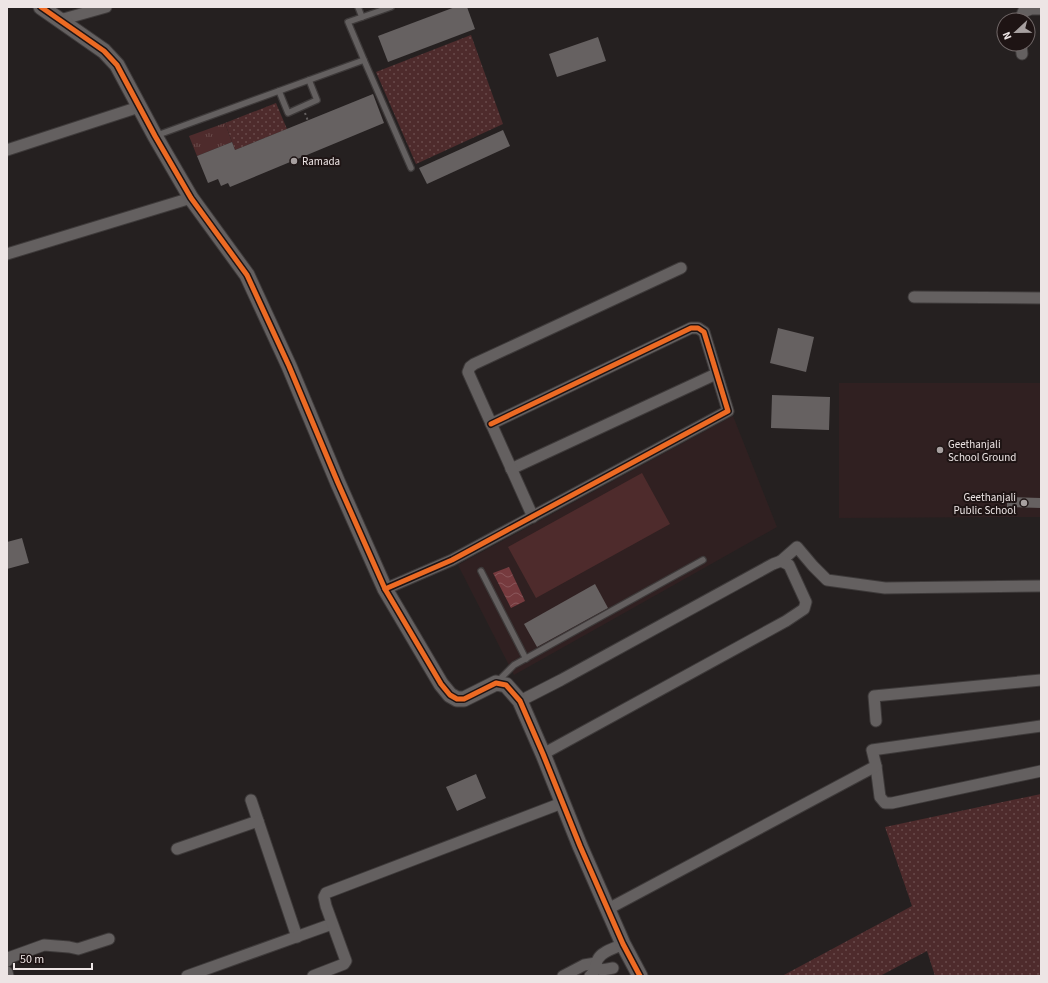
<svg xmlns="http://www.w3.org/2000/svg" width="1048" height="983" font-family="'Source Sans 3',sans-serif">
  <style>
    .built { fill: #302021 }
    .grass { fill: url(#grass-dots) }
    .park { fill: url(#park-tufts) }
    .pitch { fill: #4e2b2c }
    .water { fill: url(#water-waves) }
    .building { fill: #666161 }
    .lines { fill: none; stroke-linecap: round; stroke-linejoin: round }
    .lane-casing { stroke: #3e3a3a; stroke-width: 8 }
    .street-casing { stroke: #3e3a3a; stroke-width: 13 }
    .secondary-casing { stroke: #3e3a3a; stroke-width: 17 }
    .path { stroke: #656060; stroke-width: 2; stroke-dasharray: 2 3; stroke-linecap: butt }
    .lane { stroke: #646060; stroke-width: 5.5 }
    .street { stroke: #646060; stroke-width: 11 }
    .secondary { stroke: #646060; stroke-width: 15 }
    .cycleway-casing { stroke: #1e1414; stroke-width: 8 }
    .cycleway { stroke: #ed6a23; stroke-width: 5 }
    .poi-dot { fill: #a7a0a0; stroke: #1e1414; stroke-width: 1.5 }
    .labels { text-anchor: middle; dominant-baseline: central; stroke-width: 4; stroke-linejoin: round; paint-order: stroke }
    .poi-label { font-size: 11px; fill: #ede5e5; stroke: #1e1414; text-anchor: start }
  </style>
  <defs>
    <pattern id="grass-dots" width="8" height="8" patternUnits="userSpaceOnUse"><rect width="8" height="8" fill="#4e2b2c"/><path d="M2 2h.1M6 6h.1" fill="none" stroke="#684a4a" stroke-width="1.8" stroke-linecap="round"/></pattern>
    <pattern id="park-tufts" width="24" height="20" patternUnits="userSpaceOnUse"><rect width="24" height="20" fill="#4e2b2c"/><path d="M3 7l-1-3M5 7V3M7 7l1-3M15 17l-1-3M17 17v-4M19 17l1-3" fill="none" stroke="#684a4a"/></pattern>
    <pattern id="water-waves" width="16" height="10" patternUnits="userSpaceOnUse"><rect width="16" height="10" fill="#763a3e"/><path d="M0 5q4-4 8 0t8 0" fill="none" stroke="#8a565a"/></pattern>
  </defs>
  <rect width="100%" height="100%" fill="#252020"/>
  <g class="built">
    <polygon points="839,383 1041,383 1041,517 839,518"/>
    <polygon points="733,416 777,527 514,675 458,565"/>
  </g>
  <g class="grass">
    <polygon points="471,35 503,124 416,164 376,72"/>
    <polygon points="276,103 287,129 235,150 225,123"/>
    <polygon points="1041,794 1041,976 935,976 927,951 880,976 782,976 912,906 885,827"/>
  </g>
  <polygon class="park" points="225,123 232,142 197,156 189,136"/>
  <polygon class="pitch" points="642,473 670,524 536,598 508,547"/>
  <polygon class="water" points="509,567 525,601 511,608 493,573"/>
  <g class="building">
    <polygon points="455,7 467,7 475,29 388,62 378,36"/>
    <polygon points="598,37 606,61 557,77 549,54"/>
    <polygon points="373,94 384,123 230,187 228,183 221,186 218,179 208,183 197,156 232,142 235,150"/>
    <polygon points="503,130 510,146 427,184 419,168"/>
    <polygon points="778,328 814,337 806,372 770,363"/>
    <polygon points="772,395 830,397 829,430 771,428"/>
    <polygon points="1007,497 1041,498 1041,508 1007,507"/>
    <polygon points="22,538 29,563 7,569 7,542"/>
    <polygon points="595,584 608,608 537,647 524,624"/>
    <polygon points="476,774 486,798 457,811 446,787"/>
  </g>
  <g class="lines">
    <defs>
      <g id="lane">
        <polyline points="358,7 362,17"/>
        <polyline points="364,60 348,22 391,7"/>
        <polyline points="279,91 288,113 317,100 309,80"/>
        <polyline points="155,136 364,60 411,168"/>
        <polyline points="481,571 526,659"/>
        <polyline points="498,681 514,665 703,560"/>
      </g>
      <g id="street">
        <polyline points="60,20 106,7"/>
        <polyline points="1021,20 1023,12 1031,9 1041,9"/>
        <polyline points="1021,44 1022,54"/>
        <polyline points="7,150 139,107"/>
        <polyline points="7,254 191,198"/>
        <polyline points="914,297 1041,298"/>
        <polyline points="511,469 716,374"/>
        <polyline points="533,517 468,372 470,367 474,364 681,268"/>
        <polyline points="781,561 797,547 813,566 827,580 885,588 1041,586"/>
        <polyline points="385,589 452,560 728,411 704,332 698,328 691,328 491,424"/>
        <polyline points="520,701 561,680 773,564 781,561 789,565 806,602 804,609 786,621 543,754"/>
        <polyline points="876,721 874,696 1041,680"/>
        <polyline points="876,766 880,797 885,803 892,803 1041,771"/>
        <polyline points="251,800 297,937"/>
        <polyline points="177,849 258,821"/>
        <polyline points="608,909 876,766 872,750 1041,726"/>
        <polyline points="7,961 8,958 44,945 69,947 78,949 109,939"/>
        <polyline points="596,968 602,970 613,968"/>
        <polyline points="7,972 8,976"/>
        <polyline points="187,976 332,924"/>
        <polyline points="313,976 344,964 346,961 326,906 324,897 326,893 562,803"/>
        <polyline points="563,976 584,965 596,963"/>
        <path d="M 590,976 C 597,971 594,965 598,959 C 602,951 616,948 623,944"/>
      </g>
      <polyline id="secondary" points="41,7 104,51 117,65 155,136 191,198 247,275 289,366 338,483 385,589 441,684 450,695 457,699 464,699 496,683 506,685 520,701 543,754 580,846 623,944 640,976"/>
    </defs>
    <use href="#lane" class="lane-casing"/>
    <use href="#street" class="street-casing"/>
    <use href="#secondary" class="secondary-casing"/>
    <polyline class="path" points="305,113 308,121"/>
    <use href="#lane" class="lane"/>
    <use href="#street" class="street"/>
    <use href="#secondary" class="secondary"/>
    <defs>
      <g id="cycleway">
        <polyline points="41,7 104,51 117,65 155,136 191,198 247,275 289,366 338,483 385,589 441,684 450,695 457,699 464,699 496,683 506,685 520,701 543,754 580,846 623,944 640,976"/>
        <polyline points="385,589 452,560 728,411 704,332 698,328 691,328 491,424"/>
      </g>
    </defs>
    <use href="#cycleway" class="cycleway-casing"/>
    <use href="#cycleway" class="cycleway"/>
  </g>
  <g class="poi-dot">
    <circle cx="294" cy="161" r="4"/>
    <circle cx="940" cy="450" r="4"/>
    <circle cx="1024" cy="503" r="4"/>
  </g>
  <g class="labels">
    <g class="poi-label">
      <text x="302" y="161">Ramada</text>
      <text x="948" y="444">Geethanjali<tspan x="948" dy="13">School Ground</tspan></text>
      <text x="1016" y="497" text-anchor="end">Geethanjali<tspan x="1016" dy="13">Public School</tspan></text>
    </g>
  </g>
  <rect width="1048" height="983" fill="none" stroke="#ede5e5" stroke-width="16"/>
  <g transform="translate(1016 32) rotate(248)"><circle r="19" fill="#1e1414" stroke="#716868"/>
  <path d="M0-3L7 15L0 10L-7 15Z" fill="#a7a0a0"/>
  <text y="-6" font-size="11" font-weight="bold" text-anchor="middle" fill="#ede5e5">N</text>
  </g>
  <path d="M14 963v6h78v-6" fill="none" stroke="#ede5e5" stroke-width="2"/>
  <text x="20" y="963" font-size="12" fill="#ede5e5" stroke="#1e1414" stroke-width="3" paint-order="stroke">50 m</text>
</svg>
